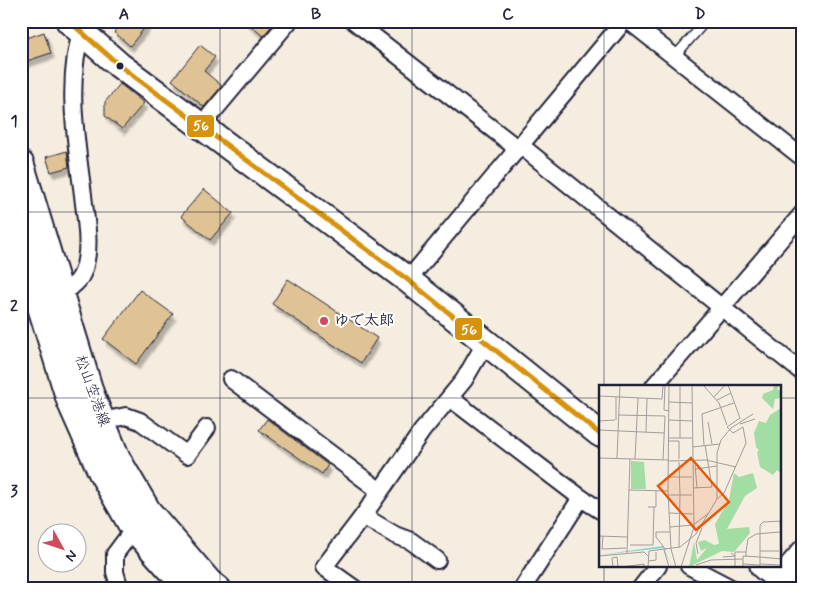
<svg xmlns="http://www.w3.org/2000/svg" width="824" height="610" font-family="Mynerve,'Klee One',sans-serif">
  <style>
    .building { fill: #dfc394; stroke: #22223b; filter: url(#shadow) }
    .lines { fill: none; stroke-linecap: round; stroke-linejoin: round }
    .service-casing { stroke: #22223b; stroke-width: 11 }
    .minor-casing { stroke: #22223b; stroke-width: 20 }
    .tertiary-casing { stroke: #22223b; stroke-width: 24 }
    .primary-casing { stroke: #22223b; stroke-width: 29 }
    .service { stroke: #fff; stroke-width: 8 }
    .minor { stroke: #fff; stroke-width: 16 }
    .tertiary { stroke: #fff; stroke-width: 20 }
    .primary { stroke: #fff; stroke-width: 25 }
    .bus-1-casing { stroke: #fff; stroke-width: 9 }
    .bus-1 { stroke: #d79209; stroke-width: 5 }
    .grid { fill: none; stroke: #22223b; stroke-width: 1; stroke-opacity: 0.55 }
    .bus-dot { fill: #22223b; stroke: #fff; stroke-width: 2 }
    .poi-dot { fill: #d1495b; stroke: #fff; stroke-width: 2 }
    .labels { text-anchor: middle; dominant-baseline: central; stroke-width: 4; stroke-linejoin: round; paint-order: stroke }
    .poi-label { font-size: 15px; font-weight: bold; fill: #22223b; stroke: #fff; text-anchor: start }
    .street-label { font-size: 15px; fill: #22223b; stroke: #fff }
    .inset-road { fill: none; stroke: #a19c9d; stroke-width: 1 }
    .view { fill: #e8590c; fill-opacity: 0.15; stroke: #e8590c; stroke-width: 2.5 }
    .inset-edge { fill: none; stroke: #22223b; stroke-width: 2.5 }
    .line-badge { stroke: #fff; stroke-width: 2 }
    .badge-label { font-size: 14px; text-anchor: middle; font-weight: bold; fill: #fff }
    .neatline { fill: none; stroke: #22223b; stroke-width: 2 }
    .grid-label { font-size: 16px; text-anchor: middle; font-weight: bold; fill: #22223b }
  </style>
  <defs>
    <filter id="shadow"><feDropShadow dx="3" dy="5.5" stdDeviation="1" flood-color="#0004"/></filter>
  </defs>
  <rect width="100%" height="100%" fill="#f5eddf"/>
  <filter id="ink" filterUnits="userSpaceOnUse"><feTurbulence type="fractalNoise" baseFrequency=".02" numOctaves="2"/><feDisplacementMap in="SourceGraphic" scale="10" xChannelSelector="R" yChannelSelector="G"/><feConvolveMatrix kernelMatrix="1 2 1 2 8 2 1 2 1" color-interpolation-filters="sRGB"/></filter>
  <g filter="url(#ink)">
    <g class="building">
      <polygon points="123,21 150,21 130,46 114,32"/>
      <polygon points="245,21 276,21 263,36"/>
      <polygon points="44,32 51,53 21,63 21,40"/>
      <polygon points="200,45 215,57 204,71 222,86 204,107 172,80"/>
      <polygon points="120,84 144,103 122,129 105,116 105,102"/>
      <polygon points="67,151 69,167 51,172 46,157"/>
      <polygon points="204,189 233,213 210,240 181,216"/>
      <polygon points="288,279 377,338 361,363 272,304"/>
      <polygon points="140,290 173,314 136,364 103,339"/>
      <polygon points="267,419 328,465 322,474 259,430"/>
    </g>
    <g class="lines">
      <defs>
        <polyline id="service" points="675,56 706,21"/>
        <g id="minor">
          <polyline points="354,21 518,149"/>
          <polyline points="629,21 803,158"/>
          <polyline points="201,126 289,21"/>
          <polyline points="520,145 803,373"/>
          <polyline points="408,280 624,21"/>
          <path d="M 60,294 C 76,285 83,279 86,260 C 90,240 85,215 83,195 C 76,140 65,80 83,26"/>
          <polyline points="231,379 380,491"/>
          <polyline points="654,386 803,213"/>
          <polyline points="450,398 581,498 600,510"/>
          <polyline points="102,421 126,416 140,421 187,455 207,428"/>
          <polyline points="363,516 395,535 411,541 437,560"/>
          <polyline points="689,566 733,589"/>
          <polyline points="120,589 115,572 115,554 139,522"/>
          <polyline points="355,589 324,567 363,516 422,431 464,380 486,342"/>
          <polyline points="522,589 581,498"/>
          <polyline points="640,589 658,566"/>
        </g>
        <polyline id="tertiary" points="779,578 803,550"/>
        <g id="primary">
          <polyline points="69,21 119,65 408,280 600,434"/>
          <polyline points="21,164 91,394 117,458 148,511 209,582 218,589"/>
          <polyline points="21,237 38,299 70,402 101,472 133,528 188,589"/>
          <polyline points="763,566 791,589"/>
        </g>
      </defs>
      <use href="#service" class="service-casing"/>
      <use href="#minor" class="minor-casing"/>
      <use href="#tertiary" class="tertiary-casing"/>
      <use href="#primary" class="primary-casing"/>
      <use href="#service" class="service"/>
      <use href="#minor" class="minor"/>
      <use href="#tertiary" class="tertiary"/>
      <use href="#primary" class="primary"/>
      <defs>
        <polyline id="bus-1" points="69,21 119,65 408,280 600,434"/>
      </defs>
      <use href="#bus-1" class="bus-1-casing"/>
      <use href="#bus-1" class="bus-1"/>
    </g>
  </g>
  <path class="grid" d="M 220,21 L 220,589M 412,21 L 412,589M 604,21 L 604,386M 21,212 L 803,212M 21,398 L 600,398M 780,398 L 803,398M 604,566 L 604,589"/>
  <circle class="bus-dot" cx="120" cy="66" r="4.5"/>
  <circle class="poi-dot" cx="324" cy="321" r="5"/>
  <g class="labels">
    <g class="poi-label">
      <text x="334" y="321">ゆで太郎</text>
    </g>
    <g class="street-label">
      <text transform="translate(92 391) rotate(70)">松山空港線</text>
    </g>
  </g>
  <g transform="translate(599 385)">
    <rect width="182" height="182" fill="#f5eddf"/>
    <path d="M 175,0 L 181,0 L 178,4 L 182,6 L 183,13 L 176,14 L 174,24 L 163,13 L 164,9 L 174,5 ZM 182,23 L 182,89 L 178,85 L 174,90 L 161,82 L 158,67 L 160,65 L 157,62 L 155,48 L 160,36 L 167,38 L 171,30 ZM 32,76 L 45,77 L 47,104 L 32,104 ZM 135,88 L 140,92 L 154,88 L 158,103 L 146,111 L 128,144 L 150,142 L 151,148 L 135,167 L 123,166 L 90,182 L 95,157 L 98,175 L 108,163 L 102,166 L 99,157 L 106,155 L 115,160 L 120,159 L 116,139 L 130,115 Z" fill="#a2dda3"/>
    <path d="M 64,161 L 73,182 L 64,163 L 0,170 Z" fill="#81d2d9"/>
    <path class="inset-road" d="M 66,0 L 65,25 L 70,26M 70,0 L 69,106 L 72,164 L 77,182M 81,0 L 81,53M 104,0 L 120,18 L 128,40M 0,11 L 63,14 L 64,0M 115,12 L 126,0M 118,15 L 132,8M 70,17 L 93,18M 20,30 L 66,31M 17,35 L 17,12M 70,35 L 93,36M 0,36 L 16,35M 109,37 L 113,59M 141,39 L 156,34M 0,45 L 65,48M 47,47 L 48,13M 70,53 L 93,53M 69,56 L 80,56 L 80,74M 105,60 L 103,29 L 135,18M 93,62 L 121,59M 0,73 L 69,75M 18,73 L 21,0M 36,74 L 39,13M 64,75 L 66,31M 69,76 L 107,75 L 137,82M 80,77 L 81,110M 96,80 L 98,103M 97,84 L 118,81M 69,92 L 93,92M 94,103 L 113,102 L 106,60M 30,105 L 69,106M 69,110 L 93,110M 118,114 L 125,108 L 147,58 L 144,42 L 134,48 L 128,42 L 141,33 L 129,0M 49,122 L 57,122 L 57,106M 70,128 L 94,129M 181,136 L 183,167M 71,142 L 94,140 L 110,128M 0,151 L 28,152M 4,151 L 3,164 L 27,163M 31,160 L 54,160 L 55,122M 80,162 L 81,110M 65,165 L 70,182M 67,165 L 57,152 L 57,147 L 71,147M 161,166 L 180,166M 147,167 L 149,154 L 157,149 L 181,147M 28,168 L 31,74M 99,169 L 97,158 L 103,143M 0,171 L 45,167 L 49,171M 124,172 L 136,171 L 132,168M 161,172 L 183,174M 50,176 L 57,175 L 57,167M 144,179 L 161,180M 161,179 L 182,180M 97,180 L 112,175 L 144,174M 14,182 L 13,173 L 18,172 L 19,182M 23,182 L 45,179 L 45,182M 49,182 L 50,166 L 81,162 L 97,149 L 118,114 L 118,68 L 122,55 L 132,43 L 154,29M 82,182 L 95,142 L 93,0M 136,182 L 136,167 L 147,167 L 147,172M 144,182 L 144,171 L 161,172M 161,182 L 161,140 L 164,137 L 183,136"/>
    <path class="view" d="M 92,73 L 130,117 L 97,145 L 59,101 Z"/>
    <rect width="182" height="182" class="inset-edge"/>
  </g>
  <g class="line-badge">
    <rect x="186" y="114" width="29" height="24" rx="5" fill="#d79209"/>
    <rect x="454" y="317" width="29" height="24" rx="5" fill="#d79209"/>
  </g>
  <g class="badge-label">
    <text x="201" y="130">56</text>
    <text x="469" y="334">56</text>
  </g>
  <rect width="824" height="610" fill="none" stroke="#fff" stroke-width="55"/>
  <g transform="translate(62 548) rotate(130)"><circle r="24" fill="#ffffff" stroke="#a7a7b1"/>
  <path d="M0-4L9 19L0 12L-9 19Z" fill="#d1495b"/>
  <text y="-8" font-size="14" font-weight="bold" text-anchor="middle" fill="#22223b">N</text>
  </g>
  <rect x="28" y="28" width="768" height="554" class="neatline"/>
  <g class="grid-label">
    <text x="124" y="19">A</text>
    <text x="316" y="19">B</text>
    <text x="508" y="19">C</text>
    <text x="700" y="19">D</text>
    <text x="14" y="126">1</text>
    <text x="14" y="311">2</text>
    <text x="14" y="496">3</text>
  </g>
</svg>
